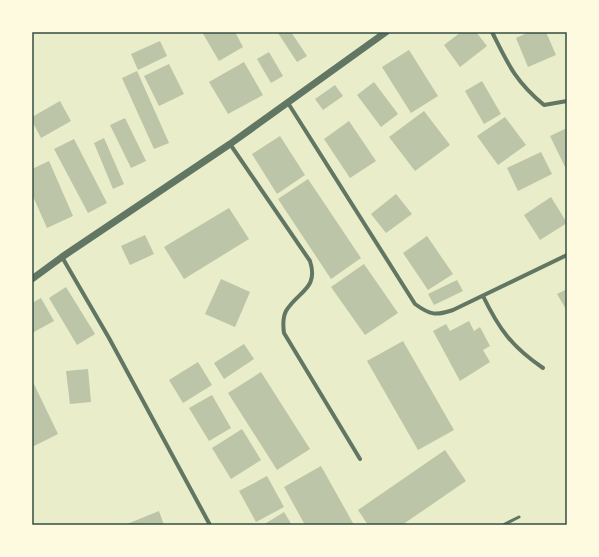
<svg xmlns="http://www.w3.org/2000/svg" width="599" height="557" font-family="'Open Sans',sans-serif">
  <style>
    .building { fill: #bcc5a7 }
    .lines { fill: none; stroke-linecap: round; stroke-linejoin: round }
    .service { stroke: #617663; stroke-width: 3 }
    .minor { stroke: #617663; stroke-width: 4 }
    .tertiary { stroke: #617663; stroke-width: 7 }
    .neatline { fill: none; stroke: #344e41; stroke-width: 1.5 }
  </style>
  <rect width="100%" height="100%" fill="#e9edc9"/>
  <g class="building">
    <polygon points="202,32 235,32 243,47 219,61"/>
    <polygon points="280,32 291,32 307,56 297,62 278,33"/>
    <polygon points="461,32 476,32 487,46 460,67 444,45"/>
    <polygon points="529,32 546,32 556,55 528,67 516,38"/>
    <polygon points="160,41 167,56 138,70 131,54"/>
    <polygon points="409,50 438,96 411,113 382,67"/>
    <polygon points="269,52 283,76 271,83 257,59"/>
    <polygon points="244,62 263,95 228,114 209,82"/>
    <polygon points="169,64 184,94 159,106 144,76"/>
    <polygon points="137,71 169,143 154,149 122,78"/>
    <polygon points="482,81 501,114 484,124 465,91"/>
    <polygon points="374,82 398,114 381,127 357,95"/>
    <polygon points="335,85 343,96 323,110 315,99"/>
    <polygon points="60,101 71,121 41,138 32,121 32,117"/>
    <polygon points="424,111 450,145 415,171 389,137"/>
    <polygon points="505,117 526,145 498,165 477,136"/>
    <polygon points="125,118 146,161 131,168 110,125"/>
    <polygon points="349,121 376,161 350,178 324,139"/>
    <polygon points="567,128 567,171 550,136"/>
    <polygon points="280,136 305,175 277,194 252,154"/>
    <polygon points="104,138 124,184 113,189 94,143"/>
    <polygon points="74,139 107,203 88,213 54,149"/>
    <polygon points="541,152 552,174 518,191 507,168"/>
    <polygon points="49,161 73,216 47,228 32,194 32,169"/>
    <polygon points="308,179 361,258 331,279 278,199"/>
    <polygon points="396,194 412,214 386,233 371,214"/>
    <polygon points="551,197 567,223 540,240 524,215"/>
    <polygon points="229,208 249,239 184,279 164,247"/>
    <polygon points="145,235 154,254 130,265 121,246"/>
    <polygon points="427,236 453,274 428,290 403,253"/>
    <polygon points="364,264 398,313 365,335 331,287"/>
    <polygon points="221,279 250,292 235,327 205,314"/>
    <polygon points="457,280 463,291 434,305 428,294"/>
    <polygon points="66,287 95,334 77,345 49,298"/>
    <polygon points="567,289 567,311 557,294"/>
    <polygon points="41,298 54,321 32,333 32,303"/>
    <polygon points="469,321 474,331 480,327 490,346 483,350 490,362 460,381 433,331 446,324 450,331"/>
    <polygon points="403,341 454,430 418,450 367,361"/>
    <polygon points="244,344 254,359 224,379 214,363"/>
    <polygon points="198,362 212,385 183,403 169,380"/>
    <polygon points="88,369 91,402 70,404 66,371"/>
    <polygon points="261,372 310,449 277,470 228,393"/>
    <polygon points="32,380 58,434 32,447"/>
    <polygon points="212,395 231,428 209,441 189,408"/>
    <polygon points="242,429 261,460 231,479 212,448"/>
    <polygon points="445,450 466,481 402,525 368,525 358,510"/>
    <polygon points="321,466 354,525 305,525 284,487"/>
    <polygon points="267,476 284,507 256,522 239,491"/>
    <polygon points="159,511 164,525 128,525 127,524"/>
    <polygon points="284,512 292,525 263,525"/>
  </g>
  <g class="lines">
    <polyline class="service" points="503,525 519,517"/>
    <g class="minor">
      <path d="M 492,32 C 508,64 515,81 544,105 L 567,101"/>
      <path d="M 288,103 L 415,304 C 430,315 436,316 453,310 L 567,255"/>
      <path d="M 230,144 L 310,261 C 319,289 298,291 286,311 C 283,317 283,326 284,333 L 360,459"/>
      <polyline points="62,257 109,338 210,525"/>
      <path d="M 483,296 C 499,329 512,347 543,368"/>
    </g>
    <polyline class="tertiary" points="32,279 62,257 230,144 386,32"/>
  </g>
  <rect width="599" height="557" fill="none" stroke="#fefae0" stroke-width="66"/>
  <rect x="33" y="33" width="533" height="491" class="neatline"/>
</svg>
